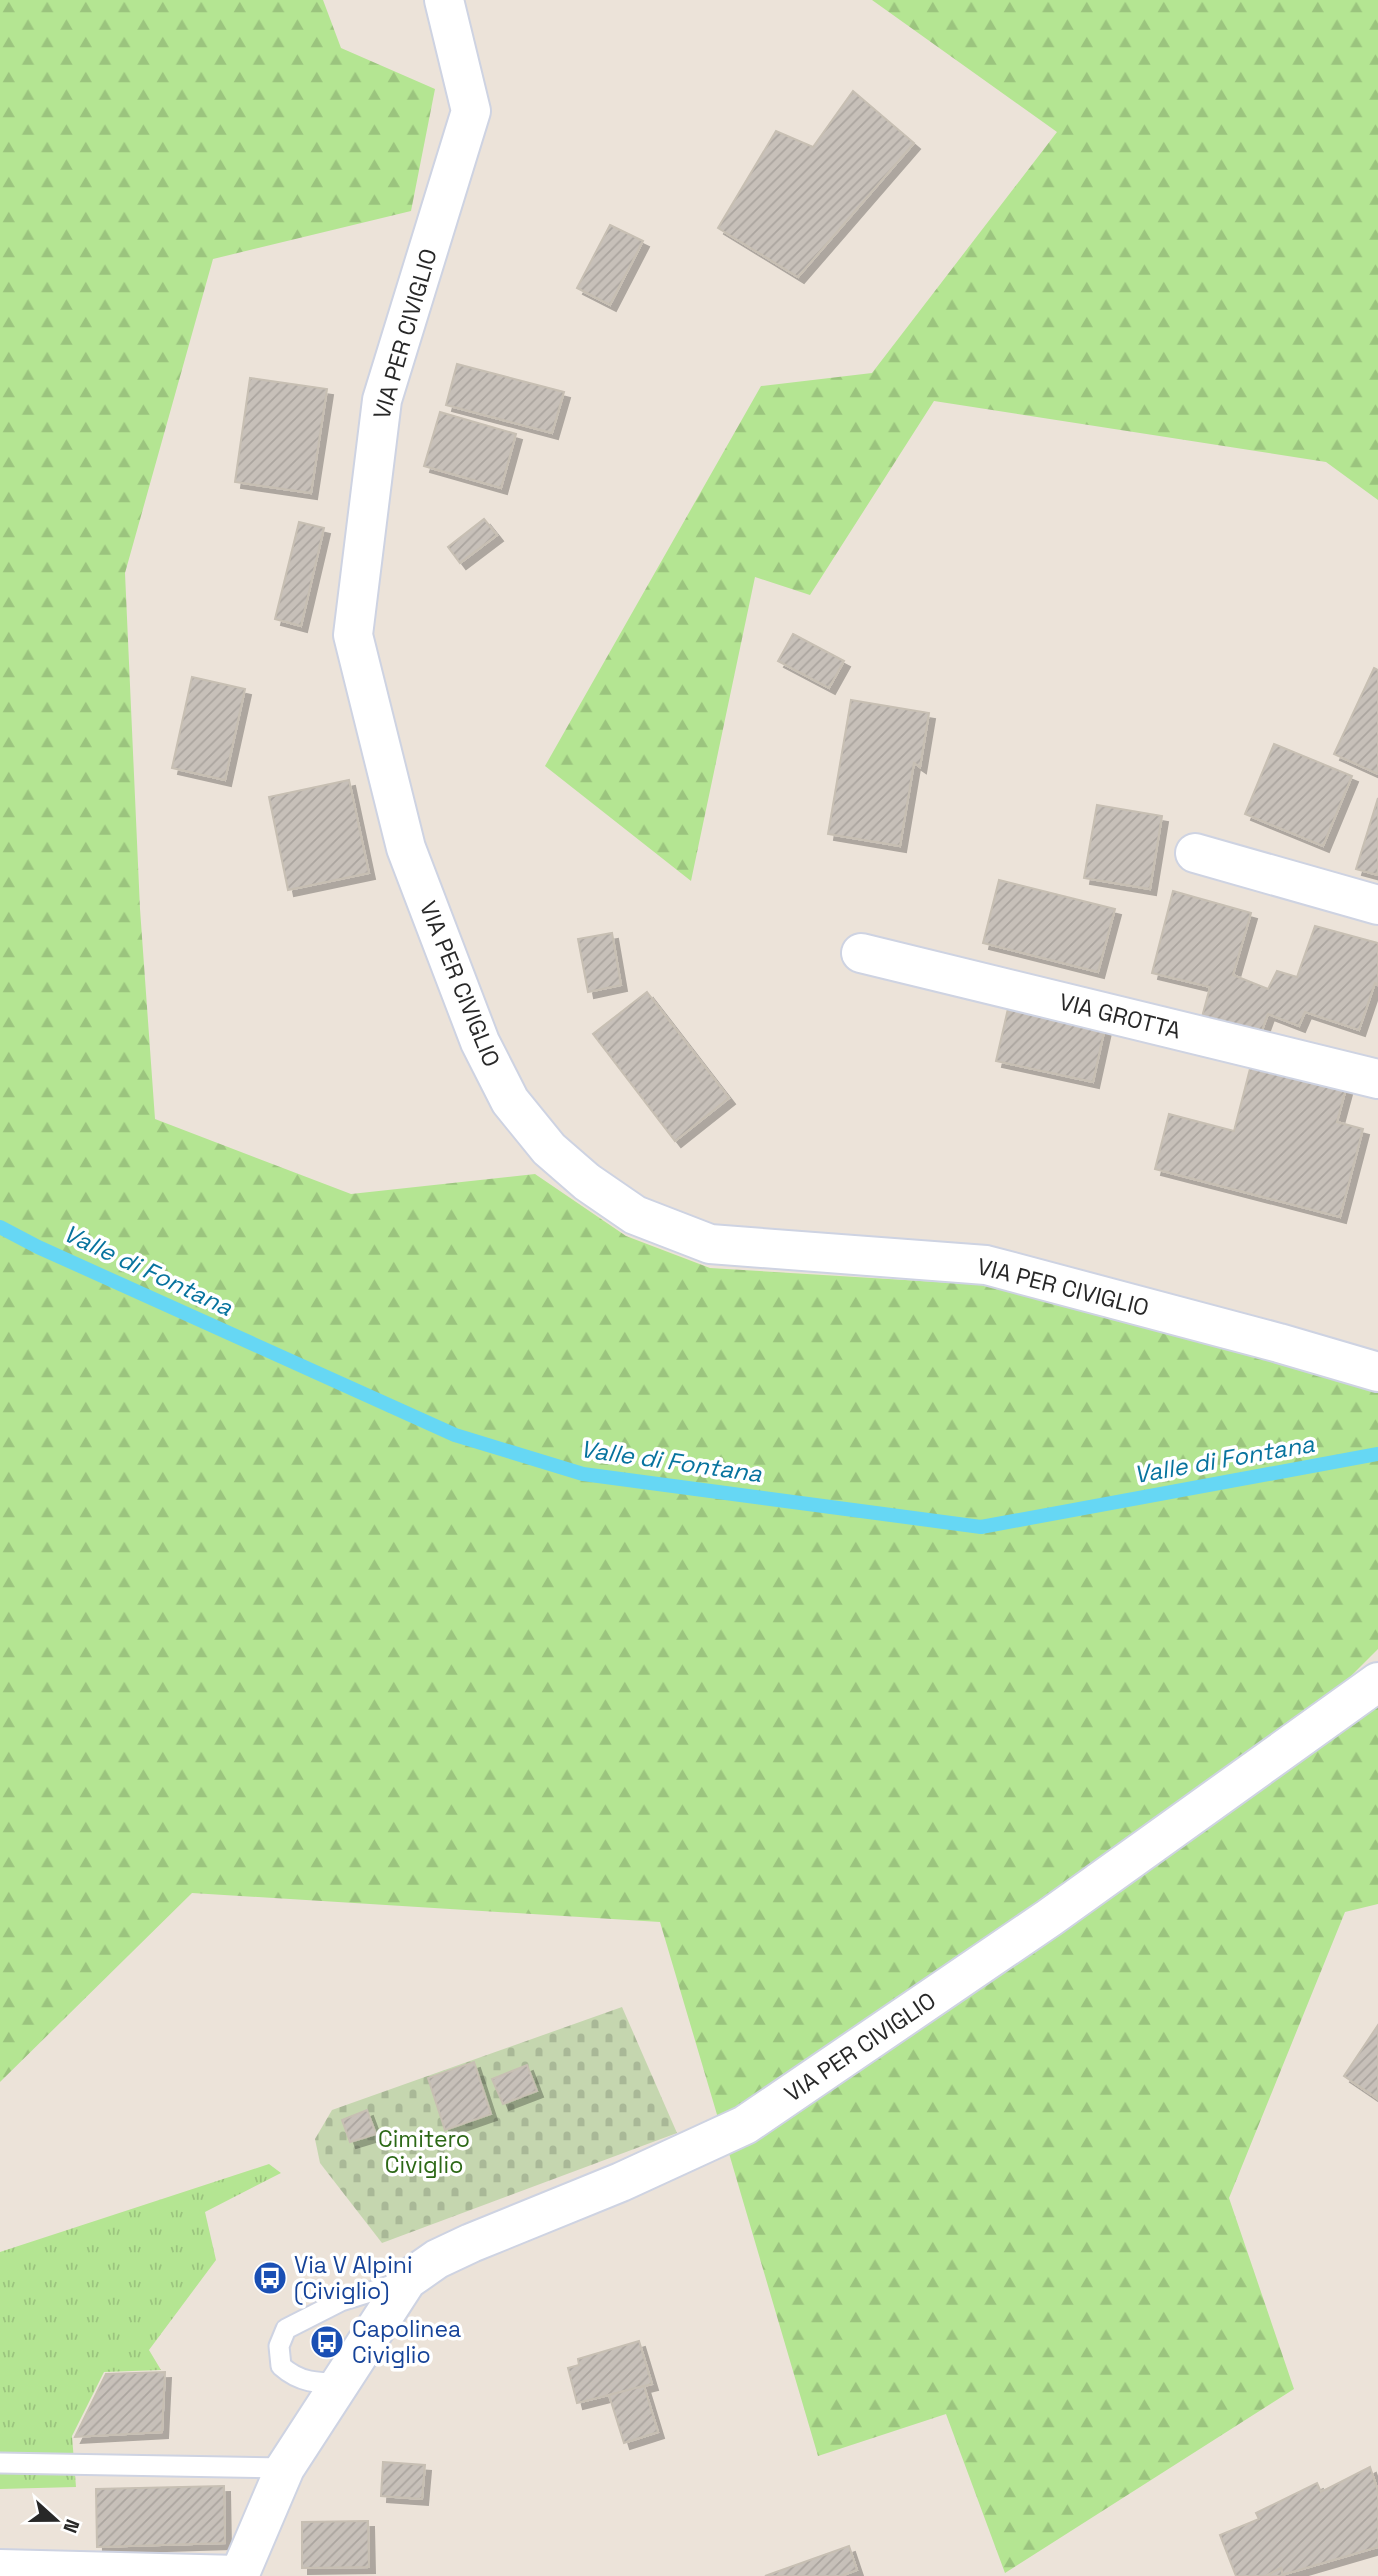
<svg xmlns="http://www.w3.org/2000/svg" width="1378" height="2576" font-family="'Space Grotesk',sans-serif">
  <style>
    .forest { fill: url(#forest-firs) }
    .cemetery { fill: url(#cemetery-stones) }
    .park { fill: url(#park-tufts) }
    .lines { fill: none; stroke-linecap: round; stroke-linejoin: round }
    .stream { stroke: #66d7f4; stroke-width: 14 }
    .building { fill: url(#building-hatch); stroke: #c7bfb3; stroke-width: 2; filter: url(#shadow) }
    .lane-casing { stroke: #ced3e2; stroke-width: 23 }
    .street-casing { stroke: #ced3e2; stroke-width: 42 }
    .lane { stroke: #fff; stroke-width: 19 }
    .street { stroke: #fff; stroke-width: 38 }
    .labels { text-anchor: middle; dominant-baseline: central; stroke-width: 7; stroke-linejoin: round; paint-order: stroke }
    .street-label { font-size: 23px; fill: #282828; stroke: #fff }
    .park-label { font-size: 23px; fill: #2c6816; stroke: #fff }
    .transit-label { font-size: 23px; fill: #164399; stroke: #fff; text-anchor: start }
    .water-label { font-size: 24px; font-style: italic; fill: #07739e; stroke: #fff }
  </style>
  <defs>
    <pattern id="forest-firs" width="22" height="20" patternUnits="userSpaceOnUse" patternTransform="scale(1.75)"><rect width="22" height="20" fill="#b4e592"/><path d="M5 1l3.5 6h-7zM16 11l3.5 6h-7z" fill="#9bc47e"/></pattern>
    <pattern id="cemetery-stones" width="16" height="16" patternUnits="userSpaceOnUse" patternTransform="scale(1.75)"><rect width="16" height="16" fill="#c5d6af"/><path d="M2 7V4a2 2 0 0 1 4 0v3zM10 15v-3a2 2 0 0 1 4 0v3z" fill="#a9b897"/></pattern>
    <pattern id="park-tufts" width="24" height="20" patternUnits="userSpaceOnUse" patternTransform="scale(1.75)"><rect width="24" height="20" fill="#b4e592"/><path d="M3 7l-1-3M5 7V3M7 7l1-3M15 17l-1-3M17 17v-4M19 17l1-3" fill="none" stroke="#9bc47e"/></pattern>
    <pattern id="building-hatch" width="6" height="6" patternUnits="userSpaceOnUse" patternTransform="scale(1.75)"><rect width="6" height="6" fill="#c7c0b9"/><path d="M-1 1l2-2M0 6l6-6M5 7l2-2" fill="none" stroke="#aba59f"/></pattern>
    <filter id="shadow"><feDropShadow dx="6" dy="6" stdDeviation="0" flood-color="#0004"/></filter>
  </defs>
  <rect width="100%" height="100%" fill="#ece3d9"/>
  <g class="forest">
    <polygon points="0,0 323,0 341,48 435,89 411,211 213,259 125,573 140,909 155,1119 351,1194 535,1174 626,1236 710,1268 986,1285 1378,1388 1378,1649 1334,1693 1039,1908 744,2108 718,2118 660,1922 192,1893 0,2082"/>
    <polygon points="872,0 1378,0 1378,500 1326,462 934,401 810,595 755,577 691,881 545,766 761,386 872,373 1057,132"/>
    <polygon points="1378,1702 1378,1904 1345,1912 1229,2198 1294,2389 1005,2573 946,2414 818,2456 728,2150"/>
  </g>
  <polygon class="cemetery" points="622,2007 677,2133 382,2243 320,2163 315,2139 332,2110"/>
  <polygon class="park" points="269,2164 281,2173 205,2212 216,2260 149,2350 161,2370 104,2372 72,2436 76,2487 0,2489 0,2252"/>
  <g class="lines">
    <polyline class="stream" points="0,1227 38,1247 455,1435 583,1474 981,1527 1378,1454"/>
  </g>
  <g class="building">
    <polygon points="853,91 914,143 798,277 718,228 776,131 813,147"/>
    <polygon points="610,225 643,241 610,305 577,288"/>
    <polygon points="457,364 564,392 552,433 446,405"/>
    <polygon points="250,378 327,389 311,493 235,482"/>
    <polygon points="440,412 516,434 501,488 424,466"/>
    <polygon points="484,519 497,535 460,563 448,547"/>
    <polygon points="299,522 324,528 301,626 275,619"/>
    <polygon points="793,634 844,661 829,688 778,661"/>
    <polygon points="1374,668 1378,670 1378,774 1334,754"/>
    <polygon points="192,677 245,689 225,780 172,768"/>
    <polygon points="851,700 929,713 920,767 914,763 900,846 828,834"/>
    <polygon points="1274,744 1352,776 1323,846 1245,814"/>
    <polygon points="349,780 369,873 288,890 269,797"/>
    <polygon points="1378,798 1378,875 1356,869"/>
    <polygon points="1097,805 1162,816 1150,889 1084,878"/>
    <polygon points="999,880 1115,909 1098,972 983,943"/>
    <polygon points="1173,891 1251,913 1233,975 1268,989 1277,971 1297,977 1315,926 1378,943 1378,985 1375,983 1359,1030 1305,1012 1299,1026 1268,1014 1261,1033 1202,1017 1210,987 1152,973"/>
    <polygon points="612,933 621,985 588,992 578,939"/>
    <polygon points="647,992 729,1098 675,1141 593,1034"/>
    <polygon points="1010,1000 1106,1023 1093,1082 996,1061"/>
    <polygon points="1252,1061 1347,1085 1337,1122 1363,1129 1340,1217 1155,1169 1169,1114 1234,1131"/>
    <polygon points="1378,2025 1378,2099 1344,2076"/>
    <polygon points="474,2062 491,2114 445,2130 428,2078"/>
    <polygon points="527,2065 537,2091 503,2104 492,2079"/>
    <polygon points="367,2110 376,2134 350,2142 342,2120"/>
    <polygon points="639,2341 652,2384 577,2403 568,2368 579,2365 578,2359"/>
    <polygon points="165,2372 162,2432 75,2437 106,2374"/>
    <polygon points="644,2386 658,2432 624,2443 609,2395"/>
    <polygon points="383,2462 425,2465 422,2499 381,2496"/>
    <polygon points="1370,2467 1378,2491 1378,2547 1282,2575 1281,2568 1266,2576 1236,2576 1220,2535 1259,2519 1256,2513 1317,2483 1321,2492"/>
    <polygon points="224,2486 225,2543 97,2547 96,2489"/>
    <polygon points="368,2521 369,2567 302,2568 302,2522"/>
    <polygon points="849,2546 857,2570 841,2576 765,2576"/>
    <polygon points="1281,2568 1283,2576 1266,2576"/>
  </g>
  <g class="lines">
    <defs>
      <g id="lane">
        <path d="M 341,2383 C 317,2383 300,2383 281,2366 L 279,2346 L 286,2329 L 341,2301 L 402,2282"/>
        <polyline points="0,2463 285,2468"/>
      </g>
      <g id="street">
        <polyline points="444,0 471,111 382,400 353,635 406,848 480,1042 510,1101 549,1149 587,1182 635,1215 710,1244 986,1265 1279,1343 1378,1372"/>
        <polyline points="1195,853 1378,905"/>
        <polyline points="861,953 1378,1079"/>
        <polyline points="0,2569 239,2575"/>
        <polyline points="239,2576 285,2468 407,2280 437,2259 471,2243 621,2182 745,2125 1049,1918 1378,1682"/>
      </g>
    </defs>
    <use href="#lane" class="lane-casing"/>
    <use href="#street" class="street-casing"/>
    <use href="#lane" class="lane"/>
    <use href="#street" class="street"/>
  </g>
  <defs>
    <symbol id="bus-disc" viewBox="-11 -11 22 22"><circle r="9.5" fill="#1a4fb4" stroke="#fff"/><path d="M-5-6H5V4H4V6H2V4H-2V6H-4V4H-5ZM-3.5-4V0h7V-4ZM-3.5 1.2v1.5H-2V1.2ZM2 1.2v1.5H3.5V1.2Z" fill="#fff"/></symbol>
  </defs>
  <g fill-rule="evenodd">
    <use href="#bus-disc" x="251" y="2259" width="38" height="38"/>
    <use href="#bus-disc" x="308" y="2323" width="38" height="38"/>
  </g>
  <g class="labels">
    <g class="street-label">
      <text transform="translate(405 334) rotate(-74)">VIA PER CIVIGLIO</text>
      <text transform="translate(460 984) rotate(68)">VIA PER CIVIGLIO</text>
      <text transform="translate(1120 1016) rotate(14)">VIA GROTTA</text>
      <text transform="translate(1063 1287) rotate(14)">VIA PER CIVIGLIO</text>
      <text transform="translate(860 2047) rotate(-34)">VIA PER CIVIGLIO</text>
    </g>
    <g class="park-label">
      <text x="424" y="2139">Cimitero<tspan x="424" dy="26">Civiglio</tspan></text>
    </g>
    <g class="transit-label">
      <text x="294" y="2265">Via V Alpini<tspan x="294" dy="26">(Civiglio)</tspan></text>
      <text x="352" y="2329">Capolinea<tspan x="352" dy="26">Civiglio</tspan></text>
    </g>
    <g class="water-label">
      <text transform="translate(148 1270) rotate(25)">Valle di Fontana</text>
      <text transform="translate(1224 1459) rotate(-10)">Valle di Fontana</text>
      <text transform="translate(671 1461) rotate(8)">Valle di Fontana</text>
    </g>
  </g>
  <g transform="translate(56 2520) rotate(111)" stroke="#ffffff" stroke-width="5" paint-order="stroke">
  <path d="M0-5L12 26L0 18L-12 26Z" fill="#282828"/>
  <text y="-10" font-size="19" font-weight="bold" text-anchor="middle" fill="#282828">N</text>
  </g>
</svg>
